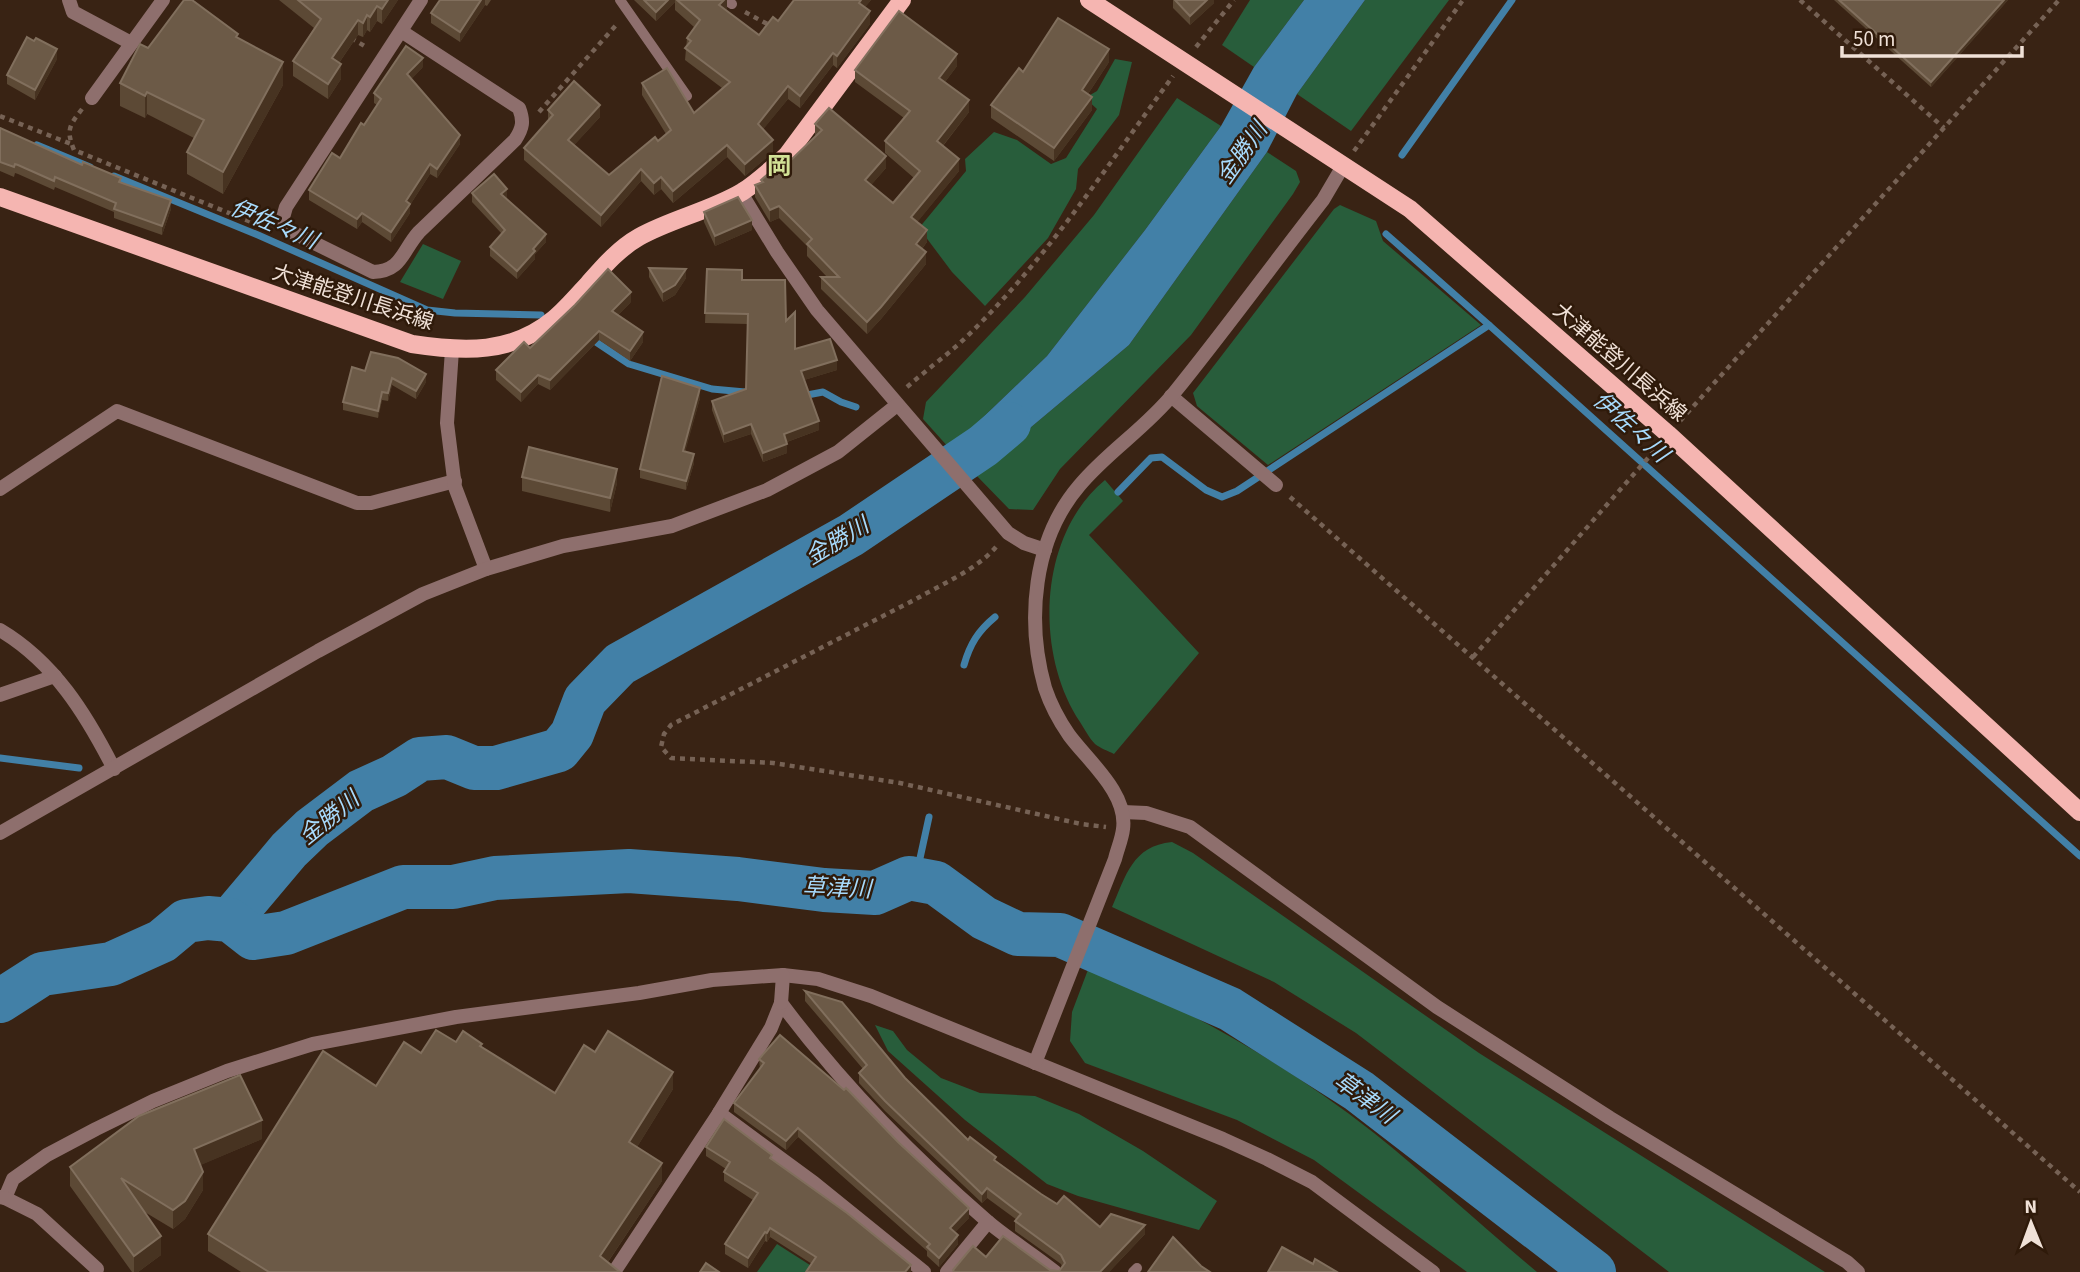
<svg xmlns="http://www.w3.org/2000/svg" width="2080" height="1272" font-family="'Source Sans 3','Noto Sans JP',sans-serif">
  <style>
    .green { fill: #285d3b }
    .water { fill: #4280a7 }
    .lines { fill: none; stroke-linecap: round; stroke-linejoin: round }
    .stream { stroke: #4280a7; stroke-width: 7 }
    .river { stroke: #4280a7; stroke-width: 44 }
    .path { stroke: #766255; stroke-width: 4.5; stroke-dasharray: 5 5; stroke-linecap: butt }
    .service { stroke: #8e6f6d; stroke-width: 10 }
    .minor { stroke: #8e6f6d; stroke-width: 14 }
    .tertiary { stroke: #8e6f6d; stroke-width: 14 }
    .primary { stroke: #f5b5b1; stroke-width: 18 }
    .wall { fill: #5c4935 }
    .shaded-wall { fill: #473321 }
    .building { fill: #6c5a47; stroke: #816f5d; stroke-width: 2 }
    .labels { text-anchor: middle; dominant-baseline: central; stroke-width: 5; stroke-linejoin: round; paint-order: stroke }
    .street-label { font-size: 21px; fill: #f0e1d7; stroke: #2f1a0a }
    .water-label { font-size: 23px; font-style: italic; fill: #a7dafc; stroke: #2f1a0a }
    .quarter-label { font-size: 24px; font-weight: bold; fill: #d3e397; stroke: #2f1a0a }
  </style>
  <rect width="100%" height="100%" fill="#392314"/>
  <g class="green">
    <polygon points="1250,0 1304,0 1254,67 1222,45"/>
    <polygon points="1365,0 1449,0 1351,131 1297,94"/>
    <polygon points="1115,59 1132,62 1119,115 1078,169 1076,189 1048,238 985,306 952,272 919,228 966,171 965,159 994,132 1017,140 1051,164 1066,158 1097,109 1085,98 1097,91"/>
    <polygon points="1177,98 1221,126 1145,230 1047,356 950,449 923,419 926,402 1025,297 1094,215"/>
    <polygon points="1267,152 1296,171 1300,182 1293,194 1191,335 1060,469 1033,510 1009,509 975,474 1129,345"/>
    <polygon points="1340,205 1376,221 1383,241 1481,325 1268,465 1197,406 1193,393 1334,209"/>
    <polygon points="423,244 461,261 443,299 400,282"/>
    <path d="M 1105,480 L 1123,501 L 1089,535 L 1199,653 L 1114,754 C 1108,751 1100,748 1095,744 C 1089,738 1084,728 1080,722 C 1034,653 1038,535 1105,480 Z"/>
    <path d="M 1172,842 L 1193,853 L 1479,1053 L 1825,1272 L 1669,1272 L 1356,1033 L 1274,982 L 1112,907 C 1126,876 1132,846 1172,842 Z"/>
    <path d="M 1089,967 C 1190,1010 1288,1065 1374,1133 C 1430,1178 1482,1226 1537,1272 L 1467,1272 L 1314,1160 L 1237,1120 L 1085,1063 L 1070,1041 L 1072,1012 Z"/>
    <polygon points="875,1025 893,1031 907,1050 941,1078 980,1093 1035,1096 1079,1114 1143,1151 1217,1201 1199,1230 1078,1196 1047,1184 965,1120 888,1051"/>
    <polygon points="777,1244 813,1267 810,1272 757,1272"/>
  </g>
  <polygon class="water" points="1304,0 1365,0 1297,94 1267,152 1129,345 975,474 950,449 1047,356 1145,230 1221,126 1254,67"/>
  <g class="lines">
    <g class="stream">
      <polyline points="37,145 90,167"/>
      <polyline points="1402,155 1512,0"/>
      <polyline points="114,176 258,235 427,310 455,313 541,315"/>
      <polyline points="1386,234 1489,325"/>
      <polyline points="590,338 629,364 712,389 745,392"/>
      <polyline points="802,396 823,392 841,402 856,407"/>
      <polyline points="1118,492 1151,458 1162,457 1206,490 1222,497 1237,491 1489,325 2080,856"/>
      <path d="M 964,665 C 970,644 978,631 995,617"/>
      <polyline points="0,758 79,768"/>
      <polyline points="909,878 917,872 929,817"/>
    </g>
    <g class="river">
      <polyline points="230,920 289,850 312,828 361,791 394,776 420,759 447,757 474,768 496,768 559,750 572,734 585,700 620,664 851,535 983,446 1009,424"/>
      <polyline points="0,1001 42,974 111,964 162,941 186,921 208,918 230,920 253,938 286,933 403,887 453,887 495,878 629,871 738,879 824,890 875,893 909,878 936,883 984,918 1018,934 1060,935 1230,1009 1359,1091 1594,1272"/>
    </g>
    <g class="path">
      <polyline points="1800,0 1944,128"/>
      <polyline points="745,12 771,26"/>
      <polyline points="351,38 368,48"/>
      <polyline points="1196,47 1234,0"/>
      <path d="M 82,109 C 69,126 66,130 74,150 L 261,226 L 267,225"/>
      <polyline points="539,112 617,24"/>
      <polyline points="0,116 71,144"/>
      <polyline points="1354,151 1463,0"/>
      <path d="M 907,387 C 924,372 943,358 960,343 C 1043,265 1106,167 1173,76"/>
      <polyline points="1680,421 2059,0"/>
      <polyline points="1290,497 2080,1192"/>
      <path d="M 996,547 C 976,570 942,584 916,599 L 671,725 L 664,734 L 661,747 L 671,758 L 773,763 L 900,783 L 1081,824 L 1106,827"/>
      <polyline points="1473,657 1656,449"/>
    </g>
    <g class="service">
      <polyline points="620,0 687,96"/>
      <polyline points="726,0 732,4"/>
      <polyline points="1133,1272 1137,1268"/>
    </g>
    <g class="minor">
      <polyline points="69,0 73,12 131,43"/>
      <path d="M 401,31 L 519,108 C 524,121 523,128 515,140 L 419,232 C 402,251 402,271 373,272 L 290,231 L 282,221 L 286,207 L 421,0"/>
      <polyline points="92,98 163,0"/>
      <polyline points="741,193 777,252 817,310 1008,533 1024,543 1045,550"/>
      <polyline points="1171,396 1276,485"/>
      <polyline points="0,489 117,411 357,503 371,503 455,481"/>
      <polyline points="0,695 55,676"/>
      <polyline points="1123,812 1146,813 1190,827 1437,1007 1610,1118 1847,1262 1858,1272"/>
      <path d="M 781,1003 C 840,1082 912,1156 987,1221 C 1008,1239 1033,1254 1055,1272"/>
      <polyline points="719,1113 814,1183 924,1272"/>
      <polyline points="614,1272 719,1113 771,1028 781,1003"/>
      <polyline points="947,1272 988,1222"/>
    </g>
    <g class="tertiary">
      <polyline points="452,350 447,423 455,487 486,569"/>
      <path d="M 0,630 C 54,662 86,714 114,769"/>
      <polyline points="0,833 318,651 423,594 486,569 563,546 672,526 767,490 838,452 897,405"/>
      <polyline points="783,975 818,979 871,996 1223,1139 1267,1159 1312,1182 1433,1272"/>
      <path d="M 1035,1063 L 1115,859 C 1117,850 1122,839 1123,829 C 1128,793 1088,761 1069,735 C 1060,722 1050,703 1045,688 C 1026,621 1033,540 1079,486 C 1107,452 1146,428 1174,393 C 1225,330 1273,264 1323,200 L 1343,166"/>
      <polyline points="0,1197 5,1198 13,1179 47,1155 96,1129 153,1101 227,1071 313,1044 456,1017 639,993 712,980 783,975 781,1003"/>
      <polyline points="5,1198 37,1214 97,1269"/>
    </g>
    <g class="primary">
      <polyline points="1089,0 1410,209 1668,434 2080,812"/>
      <path d="M 0,197 L 412,344 C 464,352 512,354 554,319 C 566,309 577,296 588,284 C 603,267 618,249 639,237 C 671,219 710,211 742,192 C 758,182 773,168 787,155 L 902,0"/>
    </g>
  </g>
  <g class="wall">
    <polygon points="279,0 398,0 382,24 377,21 370,32 367,30 363,37 358,35 339,63 341,79 328,99 293,76 293,61 314,28"/>
    <polygon points="440,0 491,0 487,6 485,5 460,42 431,23 431,13"/>
    <polygon points="634,0 727,0 726,10 759,35 778,21 794,0 871,0 865,7 870,24 837,68 833,65 800,108 788,99 763,129 773,152 745,176 727,157 673,203 661,189 654,195 641,181 601,227 524,160 524,148 548,120 548,110 600,117 574,145 609,175 666,134 642,95 642,83 694,113 722,88 685,60 687,38 694,27 675,10 675,2 656,21"/>
    <polygon points="1173,0 1214,0 1214,3 1190,25 1173,8"/>
    <polygon points="1834,0 2008,0 1931,87"/>
    <polygon points="238,38 283,85 223,194 187,174 187,152 194,138 147,114 145,118 120,106 120,83 148,48"/>
    <polygon points="57,59 35,100 7,84 7,75"/>
    <polygon points="1109,62 1088,94 1092,110 1054,161 991,118 991,105 1023,72"/>
    <polygon points="957,66 945,82 969,112 943,146 959,171 917,222 927,242 922,249 926,264 881,319 867,334 821,289 821,277 827,277 807,256 807,246 779,218 770,222 755,197 755,185 761,182 761,180 792,159 815,137 815,124 886,168 871,185 893,203 914,178 885,153 885,141 904,118 855,82 855,70"/>
    <polygon points="423,67 411,79 460,144 437,178 430,174 410,205 410,213 391,242 362,222 357,229 309,200 309,190 340,158 364,125 377,105 374,103 374,93"/>
    <polygon points="0,128 121,182 171,209 162,235 114,218 114,212 55,187 54,190 18,174 15,173 14,177 0,171"/>
    <polygon points="472,193 507,197 506,198 546,242 535,254 535,259 517,279 490,256 490,247 502,234 472,202"/>
    <polygon points="704,212 752,230 715,246 704,222"/>
    <polygon points="649,268 686,278 675,295 663,302 649,277"/>
    <polygon points="707,269 742,280 786,321 795,349 837,370 804,380 819,430 787,442 787,453 763,462 751,434 724,443 712,410 712,401 746,389 748,324 705,323"/>
    <polygon points="631,302 618,315 643,342 630,361 599,340 550,390 538,384 521,402 496,380 496,370 530,348"/>
    <polygon points="365,371 426,382 416,399 392,385 388,401 382,400 378,418 343,410 343,402"/>
    <polygon points="700,398 685,451 694,463 686,490 640,478 640,469"/>
    <polygon points="522,477 617,483 610,512 522,491"/>
    <polygon points="805,991 905,1078 968,1140 1041,1194 1057,1204 1100,1227 1145,1234 1109,1272 953,1272 953,1270 986,1257 1050,1270 1059,1271 1062,1267 1061,1264 1015,1231 1015,1221 1017,1220 987,1198 982,1203 885,1111 859,1083 859,1073 863,1069 805,1001"/>
    <polygon points="456,1042 482,1047 555,1093 595,1052 673,1089 637,1147 662,1181 608,1262 620,1272 241,1272 208,1251 208,1234 376,1086 421,1053"/>
    <polygon points="759,1059 969,1218 955,1232 958,1244 939,1267 927,1256 927,1251 798,1137 786,1150 734,1112 734,1103 760,1069"/>
    <polygon points="262,1139 200,1165 203,1190 185,1219 173,1229 143,1211 161,1255 138,1272 132,1272 70,1186 70,1167"/>
    <polygon points="706,1147 772,1160 911,1272 812,1264 770,1237 767,1242 765,1241 748,1268 725,1254 725,1244 753,1200 724,1181 724,1172 726,1169 706,1156"/>
  </g>
  <g class="shaded-wall">
    <polygon points="388,0 398,0 382,24 382,9"/>
    <polygon points="481,0 485,0 485,5 460,42 460,32"/>
    <polygon points="668,0 675,0 675,2 656,21 656,12"/>
    <polygon points="724,0 727,0 727,10 719,17 719,5"/>
    <polygon points="861,0 871,0 859,15 859,3"/>
    <polygon points="1207,0 1214,0 1214,3 1190,25 1190,16"/>
    <polygon points="2004,0 2008,0 1931,87 1931,82"/>
    <polygon points="377,6 377,21 370,32 370,17"/>
    <polygon points="870,11 870,24 837,68 837,56"/>
    <polygon points="367,15 367,30 363,37 363,23"/>
    <polygon points="358,20 358,35 332,73 332,58"/>
    <polygon points="57,49 57,59 35,100 35,90"/>
    <polygon points="1109,49 1109,62 1082,103 1082,90"/>
    <polygon points="833,53 833,65 800,108 800,96"/>
    <polygon points="957,54 957,66 939,90 939,78"/>
    <polygon points="423,58 423,67 407,84 407,74"/>
    <polygon points="283,62 283,85 223,194 223,172"/>
    <polygon points="341,64 341,79 328,99 328,84"/>
    <polygon points="788,86 788,99 758,136 758,124"/>
    <polygon points="147,92 147,114 145,118 145,96"/>
    <polygon points="1092,97 1092,110 1054,161 1054,148"/>
    <polygon points="969,100 969,112 937,153 937,141"/>
    <polygon points="600,105 600,117 568,152 568,140"/>
    <polygon points="460,135 460,144 437,178 437,169"/>
    <polygon points="773,140 773,152 745,176 745,164"/>
    <polygon points="727,145 727,157 673,203 673,191"/>
    <polygon points="886,156 886,168 865,192 865,180"/>
    <polygon points="959,159 959,171 911,230 911,217"/>
    <polygon points="430,164 430,174 410,205 410,213 391,242 391,232 406,201"/>
    <polygon points="641,169 641,181 601,227 601,215"/>
    <polygon points="661,177 661,189 654,195 654,183"/>
    <polygon points="507,189 507,197 501,203 501,194"/>
    <polygon points="171,200 171,209 162,235 162,226"/>
    <polygon points="779,206 779,218 770,222 770,210"/>
    <polygon points="362,213 362,222 357,229 357,219"/>
    <polygon points="752,220 752,230 715,246 715,236"/>
    <polygon points="927,230 927,242 916,256 916,244"/>
    <polygon points="546,234 546,242 535,254 535,259 517,279 517,271 533,249"/>
    <polygon points="926,252 926,264 881,319 867,334 867,322"/>
    <polygon points="686,269 686,278 675,295 663,302 663,292"/>
    <polygon points="631,292 631,302 612,321 612,311"/>
    <polygon points="599,331 599,340 550,390 550,380"/>
    <polygon points="643,332 643,342 630,361 630,351"/>
    <polygon points="837,360 837,370 801,381 801,371"/>
    <polygon points="426,374 426,382 416,399 416,391"/>
    <polygon points="538,375 538,384 521,402 521,392"/>
    <polygon points="392,378 392,385 388,401 388,393"/>
    <polygon points="700,388 700,398 683,460 683,451"/>
    <polygon points="382,392 382,400 378,418 378,411"/>
    <polygon points="819,421 819,430 784,443 784,434"/>
    <polygon points="751,424 751,434 724,443 724,434"/>
    <polygon points="787,444 787,453 763,462 763,453"/>
    <polygon points="694,454 694,463 686,490 686,481"/>
    <polygon points="617,469 617,483 610,512 610,498"/>
    <polygon points="673,1072 673,1089 629,1160 629,1142"/>
    <polygon points="262,1120 262,1139 194,1168 194,1149"/>
    <polygon points="798,1128 798,1137 786,1150 786,1141"/>
    <polygon points="662,1163 662,1181 601,1272 600,1256"/>
    <polygon points="203,1172 203,1190 185,1219 173,1229 173,1210"/>
    <polygon points="987,1188 987,1198 982,1203 982,1194"/>
    <polygon points="969,1208 969,1218 950,1238 950,1228"/>
    <polygon points="1145,1225 1145,1234 1109,1272 1100,1272"/>
    <polygon points="770,1228 770,1237 767,1242 767,1233"/>
    <polygon points="765,1232 765,1241 748,1268 748,1258"/>
    <polygon points="958,1235 958,1244 939,1267 939,1258"/>
    <polygon points="161,1236 161,1255 138,1272 134,1272 134,1256"/>
    <polygon points="911,1265 911,1272 905,1272"/>
  </g>
  <g class="building">
    <polygon points="184,0 192,0 238,34 236,37 283,62 223,172 187,152 204,120 147,92 145,96 120,83 140,44 148,48"/>
    <polygon points="298,0 388,0 382,9 377,6 370,17 367,15 363,23 358,20 332,58 341,64 328,84 293,61 321,19"/>
    <polygon points="440,0 481,0 460,32 431,13"/>
    <polygon points="644,0 668,0 656,12"/>
    <polygon points="677,0 724,0 719,5 759,35 773,17 778,21 794,0 861,0 859,3 870,11 837,56 833,53 800,96 788,86 758,124 773,140 745,164 727,145 673,191 661,177 654,183 641,169 601,215 524,148 553,115 548,110 574,81 600,105 568,140 609,175 655,137 658,141 671,130 642,83 667,68 694,113 730,82 685,48 691,41 687,38 700,20"/>
    <polygon points="1175,0 1207,0 1190,16"/>
    <polygon points="1839,0 2004,0 1931,82"/>
    <polygon points="899,11 957,54 939,78 969,100 937,141 959,159 911,217 927,230 916,244 926,252 881,307 867,322 821,277 839,277 807,244 812,239 779,206 770,210 755,185 763,182 761,180 789,156 792,159 822,130 815,124 829,108 886,156 865,180 893,203 920,171 885,141 910,111 855,70"/>
    <polygon points="1058,18 1109,49 1082,90 1092,97 1054,148 991,105 1019,68 1023,72"/>
    <polygon points="27,37 34,41 36,38 57,49 35,90 7,75"/>
    <polygon points="406,46 423,58 407,74 460,135 437,169 430,164 406,201 410,204 391,232 362,213 357,219 309,190 332,153 340,158 361,123 364,125 381,99 374,93"/>
    <polygon points="0,128 82,165 83,162 121,178 119,182 171,200 162,226 114,209 116,203 55,177 54,181 18,165 15,164 14,167 0,162"/>
    <polygon points="494,174 507,189 501,194 546,234 533,249 535,251 517,271 490,247 505,230 472,193"/>
    <polygon points="738,197 752,220 715,236 704,212"/>
    <polygon points="649,268 686,269 675,285 663,292"/>
    <polygon points="608,269 631,292 612,311 643,332 630,351 599,331 550,380 538,375 521,392 496,370 524,342 530,348 575,305"/>
    <polygon points="707,269 742,270 742,280 785,280 786,321 795,312 795,349 830,339 837,360 801,371 819,421 784,434 787,444 763,453 751,424 724,434 712,401 746,389 748,314 705,313"/>
    <polygon points="371,352 398,358 426,374 416,391 392,378 388,393 382,392 378,411 343,402 352,367 365,371"/>
    <polygon points="662,376 700,388 683,451 694,454 686,481 640,469"/>
    <polygon points="529,447 617,469 610,498 522,477"/>
    <polygon points="805,991 842,1002 905,1078 968,1140 970,1137 996,1157 994,1160 1041,1194 1057,1204 1064,1196 1100,1227 1111,1214 1145,1225 1100,1272 954,1272 953,1270 973,1246 986,1257 1003,1236 1050,1270 1059,1271 1065,1263 1061,1255 1015,1221 1021,1214 987,1188 982,1194 885,1101 859,1073 867,1065"/>
    <polygon points="436,1030 456,1042 463,1031 482,1044 480,1046 555,1093 584,1045 595,1052 608,1031 673,1072 629,1142 662,1163 600,1256 620,1272 269,1272 208,1234 323,1051 376,1086 404,1042 421,1053"/>
    <polygon points="780,1035 844,1090 846,1088 898,1142 969,1208 950,1228 958,1235 939,1258 927,1247 930,1244 798,1128 786,1141 734,1103 764,1063 759,1059"/>
    <polygon points="240,1075 262,1120 194,1149 203,1172 185,1201 173,1210 121,1178 161,1236 134,1256 70,1167 139,1116"/>
    <polygon points="724,1119 772,1155 770,1158 847,1213 911,1265 905,1272 806,1272 816,1257 770,1228 767,1233 765,1232 748,1258 725,1244 758,1193 724,1172 730,1162 706,1147"/>
    <polygon points="1173,1237 1201,1266 1210,1272 1148,1272"/>
    <polygon points="1282,1247 1313,1264 1315,1259 1337,1272 1268,1272"/>
    <polygon points="706,1263 719,1272 700,1272"/>
  </g>
  <g class="labels">
    <g class="street-label">
      <text transform="translate(353 297) rotate(18)">大津能登川長浜線</text>
      <text transform="translate(1620 362) rotate(41)">大津能登川長浜線</text>
    </g>
    <g class="water-label">
      <text transform="translate(1242 153) rotate(-55)">金勝川</text>
      <text transform="translate(274 224) rotate(23)">伊佐々川</text>
      <text transform="translate(1631 427) rotate(42)">伊佐々川</text>
      <text transform="translate(837 541) rotate(-31)">金勝川</text>
      <text transform="translate(329 818) rotate(-39)">金勝川</text>
      <text transform="translate(837 888) rotate(2)">草津川</text>
      <text transform="translate(1365 1098) rotate(36)">草津川</text>
    </g>
    <g class="quarter-label">
      <text x="779" y="166">岡</text>
    </g>
  </g>
  <g transform="translate(2031 1223) rotate(359)" stroke="#2f1a0a" stroke-width="5" paint-order="stroke">
  <path d="M0-5L12 26L0 18L-12 26Z" fill="#f0e1d7"/>
  <text y="-10" font-size="19" font-weight="bold" text-anchor="middle" fill="#f0e1d7">N</text>
  </g>
  <path d="M1842 46v10h180v-10" fill="none" stroke="#f0e1d7" stroke-width="3.5"/>
  <text x="1853" y="46" font-size="21" fill="#f0e1d7" stroke="#2f1a0a" stroke-width="5" paint-order="stroke">50 m</text>
</svg>
